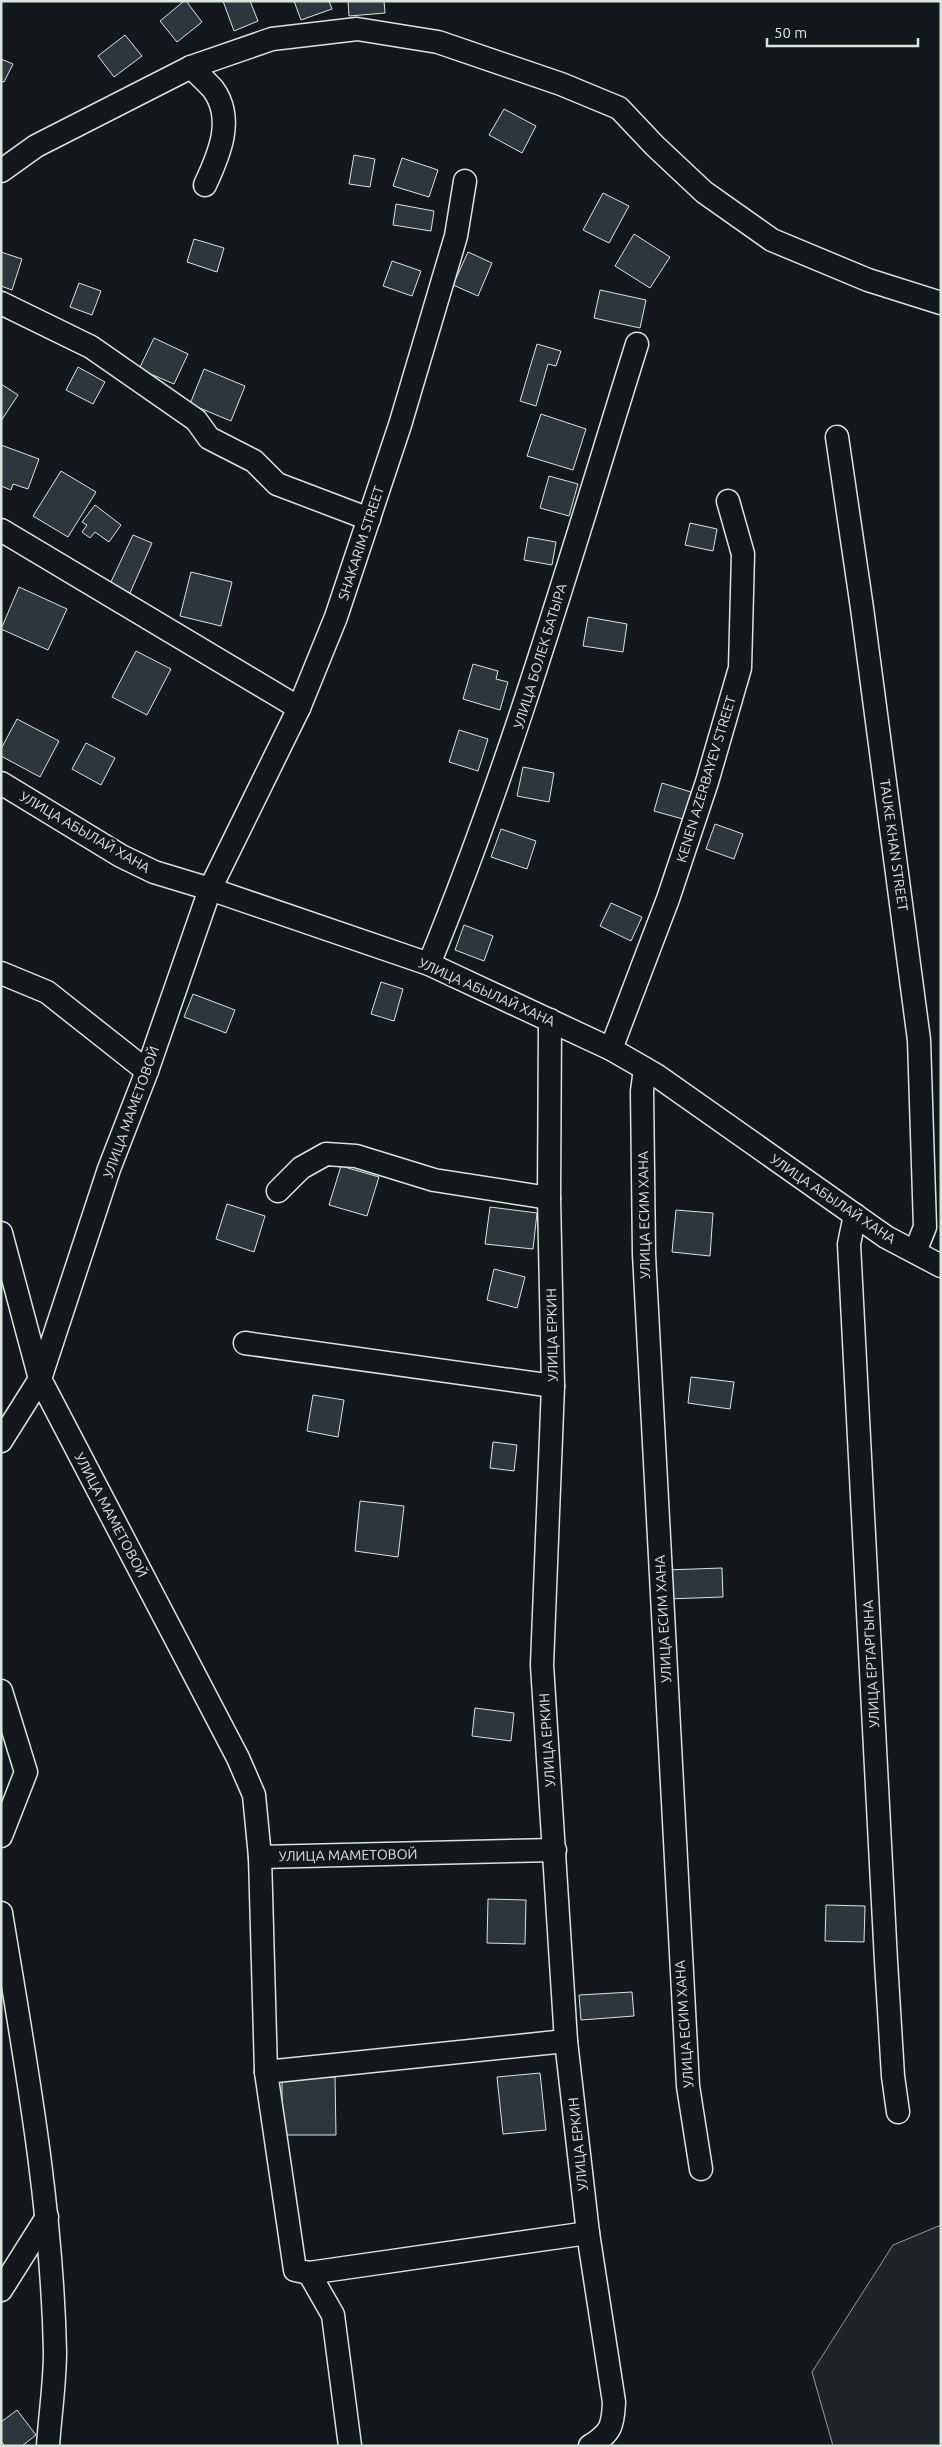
<svg xmlns="http://www.w3.org/2000/svg" width="942" height="2447" font-family="Ubuntu,sans-serif">
  <style>
    .green { fill: #202428; stroke: #939e99 }
    .building { fill: #2c363c; stroke: #d8e6dc }
    .lines { fill: none; stroke-linecap: round; stroke-linejoin: round }
    .minor-casing { stroke: #d8e6dc; stroke-width: 25 }
    .minor { stroke: #14181c; stroke-width: 22 }
    .labels { text-anchor: middle; dominant-baseline: central; stroke-width: 4; stroke-linejoin: round; paint-order: stroke }
    .street-label { font-size: 14px; fill: #d8e6dc; stroke: #14181c }
  </style>
  <rect width="100%" height="100%" fill="#14181c"/>
  <polygon class="green" points="941,2225 941,2446 833,2446 812,2372 893,2245"/>
  <g class="building">
    <polygon points="184,1 186,1 202,22 177,42 160,21"/>
    <polygon points="223,1 250,1 258,21 234,31"/>
    <polygon points="294,1 329,1 332,9 301,20"/>
    <polygon points="348,1 384,1 385,13 349,16"/>
    <polygon points="125,35 142,56 114,77 98,56"/>
    <polygon points="1,59 13,64 4,82 1,81"/>
    <polygon points="504,109 536,126 522,153 489,135"/>
    <polygon points="354,155 375,159 370,187 349,184"/>
    <polygon points="402,158 438,170 429,197 393,186"/>
    <polygon points="603,193 629,206 609,243 583,230"/>
    <polygon points="396,204 434,211 431,231 393,225"/>
    <polygon points="634,234 670,257 650,288 615,266"/>
    <polygon points="194,239 224,248 217,272 187,262"/>
    <polygon points="1,252 22,259 12,290 1,286"/>
    <polygon points="468,252 492,263 478,296 453,285"/>
    <polygon points="392,261 421,271 412,296 383,286"/>
    <polygon points="79,283 101,291 92,315 70,307"/>
    <polygon points="600,290 646,300 640,328 594,318"/>
    <polygon points="154,338 188,354 174,384 139,369"/>
    <polygon points="537,344 561,351 556,366 548,364 536,406 520,401"/>
    <polygon points="78,367 105,382 93,404 66,390"/>
    <polygon points="204,369 245,386 231,421 190,404"/>
    <polygon points="1,384 18,395 1,421"/>
    <polygon points="541,414 586,429 573,470 527,456"/>
    <polygon points="1,445 39,459 28,489 13,484 11,490 1,486"/>
    <polygon points="61,471 96,492 68,537 33,516"/>
    <polygon points="549,476 578,484 569,516 540,508"/>
    <polygon points="95,505 121,525 109,542 95,532 90,538 82,532 87,525 82,522"/>
    <polygon points="690,523 717,529 713,551 685,545"/>
    <polygon points="133,535 152,543 130,593 110,584"/>
    <polygon points="528,537 556,542 552,565 524,560"/>
    <polygon points="191,572 232,582 221,626 180,616"/>
    <polygon points="19,587 67,609 48,650 1,629"/>
    <polygon points="588,617 627,624 623,652 583,646"/>
    <polygon points="136,651 171,669 147,715 112,697"/>
    <polygon points="473,664 498,671 496,679 508,682 500,710 463,699"/>
    <polygon points="17,719 59,741 40,777 1,756 1,749"/>
    <polygon points="459,730 488,739 478,771 449,762"/>
    <polygon points="86,743 115,758 101,785 72,769"/>
    <polygon points="523,767 554,773 549,802 517,796"/>
    <polygon points="662,783 691,792 683,819 654,811"/>
    <polygon points="715,824 743,834 734,859 706,849"/>
    <polygon points="501,829 536,841 527,869 491,857"/>
    <polygon points="611,903 642,917 631,941 600,926"/>
    <polygon points="464,925 493,936 484,961 455,950"/>
    <polygon points="381,982 403,989 394,1021 371,1014"/>
    <polygon points="193,994 235,1010 226,1033 184,1017"/>
    <polygon points="341,1166 379,1177 367,1216 329,1205"/>
    <polygon points="227,1204 265,1216 254,1252 216,1239"/>
    <polygon points="490,1207 537,1213 533,1249 485,1244"/>
    <polygon points="676,1210 713,1213 710,1256 672,1252"/>
    <polygon points="494,1269 525,1277 517,1308 487,1300"/>
    <polygon points="691,1377 734,1382 730,1409 688,1403"/>
    <polygon points="313,1395 344,1400 338,1437 307,1431"/>
    <polygon points="493,1442 517,1445 514,1471 490,1468"/>
    <polygon points="360,1501 404,1506 398,1557 355,1551"/>
    <polygon points="722,1568 723,1597 667,1599 665,1570"/>
    <polygon points="475,1708 514,1713 511,1741 472,1736"/>
    <polygon points="488,1899 526,1900 525,1944 487,1943"/>
    <polygon points="826,1905 865,1906 864,1942 825,1941"/>
    <polygon points="632,1992 634,2016 581,2020 579,1995"/>
    <polygon points="540,2073 546,2130 503,2134 497,2077"/>
    <polygon points="282,2077 335,2077 336,2135 282,2135"/>
    <polygon points="17,2410 36,2435 22,2446 5,2446 1,2441 1,2422"/>
  </g>
  <g class="lines">
    <defs>
      <g id="minor">
        <path d="M 191,67 C 198,74 206,81 213,89 C 235,119 219,155 205,185"/>
        <polyline points="1,171 36,146 191,67 272,39 357,29 438,42 561,84 619,108 655,146 704,192 772,240 868,280 941,303"/>
        <polyline points="465,181 456,236 400,425 336,617 299,708 210,889 147,1071 109,1169 40,1379 238,1758 254,1795 260,1857 555,1850"/>
        <polyline points="1,303 91,347 196,420 209,438 254,461 277,484 369,519"/>
        <polyline points="837,437 862,608 919,1040 925,1227 915,1252"/>
        <polyline points="1,530 299,708"/>
        <polyline points="1,783 121,856 154,872 210,889 429,964 611,1049 656,1075 886,1237 941,1266"/>
        <path d="M 429,964 C 512,762 572,552 637,344"/>
        <polyline points="1,973 47,992 147,1071"/>
        <path d="M 550,1020 L 549,1198 L 553,1386 L 542,1665 L 566,2041 L 588,2233 L 614,2402 C 613,2426 611,2433 590,2446"/>
        <polyline points="611,1049 668,899 707,782 740,668 743,554 728,501"/>
        <polyline points="645,1069 642,1091 644,1254 688,2086 701,2169"/>
        <polyline points="278,1191 301,1168 326,1154 356,1156 434,1180 549,1198"/>
        <polyline points="855,1215 849,1244 886,1961 893,2076 898,2112"/>
        <polyline points="1,1233 40,1379 1,1441"/>
        <polyline points="245,1343 553,1386"/>
        <polyline points="1,1691 26,1772 1,1836"/>
        <polyline points="260,1857 266,2072 295,2270 309,2273"/>
        <path d="M 1,1913 C 25,2059 52,2204 55,2352 C 55,2383 50,2415 48,2446"/>
        <polyline points="266,2072 566,2041"/>
        <polyline points="1,2290 47,2217"/>
        <polyline points="350,2446 333,2315 309,2273 588,2233"/>
      </g>
    </defs>
    <use href="#minor" class="minor-casing"/>
    <use href="#minor" class="minor"/>
  </g>
  <g class="labels">
    <g class="street-label">
      <text transform="translate(361 543) rotate(-72)">SHAKARIM STREET</text>
      <text transform="translate(540 656) rotate(-73)">УЛИЦА БОЛЕК БАТЫРА</text>
      <text transform="translate(706 779) rotate(-73)">KENEN AZERBAYEV STREET</text>
      <text transform="translate(85 832) rotate(30)">УЛИЦА АБЫЛАЙ ХАНА</text>
      <text transform="translate(894 845) rotate(82)">TAUKE KHAN STREET</text>
      <text transform="translate(487 992) rotate(24)">УЛИЦА АБЫЛАЙ ХАНА</text>
      <text transform="translate(131 1112) rotate(-70)">УЛИЦА МАМЕТОВОЙ</text>
      <text transform="translate(833 1199) rotate(34)">УЛИЦА АБЫЛАЙ ХАНА</text>
      <text transform="translate(644 1215) rotate(-91)">УЛИЦА ЕСИМ ХАНА</text>
      <text transform="translate(552 1335) rotate(-91)">УЛИЦА ЕРКИН</text>
      <text transform="translate(111 1515) rotate(62)">УЛИЦА МАМЕТОВОЙ</text>
      <text transform="translate(663 1619) rotate(-93)">УЛИЦА ЕСИМ ХАНА</text>
      <text transform="translate(871 1664) rotate(-93)">УЛИЦА ЕРТАРГЫНА</text>
      <text transform="translate(547 1740) rotate(-94)">УЛИЦА ЕРКИН</text>
      <text transform="translate(348 1855) rotate(-1)">УЛИЦА МАМЕТОВОЙ</text>
      <text transform="translate(684 2024) rotate(-94)">УЛИЦА ЕСИМ ХАНА</text>
      <text transform="translate(578 2144) rotate(-96)">УЛИЦА ЕРКИН</text>
    </g>
  </g>
  <rect width="942" height="2447" fill="none" stroke="#d8e6dc" stroke-width="5"/>
  <path d="M767 38v8h151v-8" fill="none" stroke="#d8e6dc" stroke-width="2.5"/>
  <text x="774" y="38" font-size="15" fill="#d8e6dc" stroke="#14181c" stroke-width="4" paint-order="stroke">50 m</text>
</svg>
